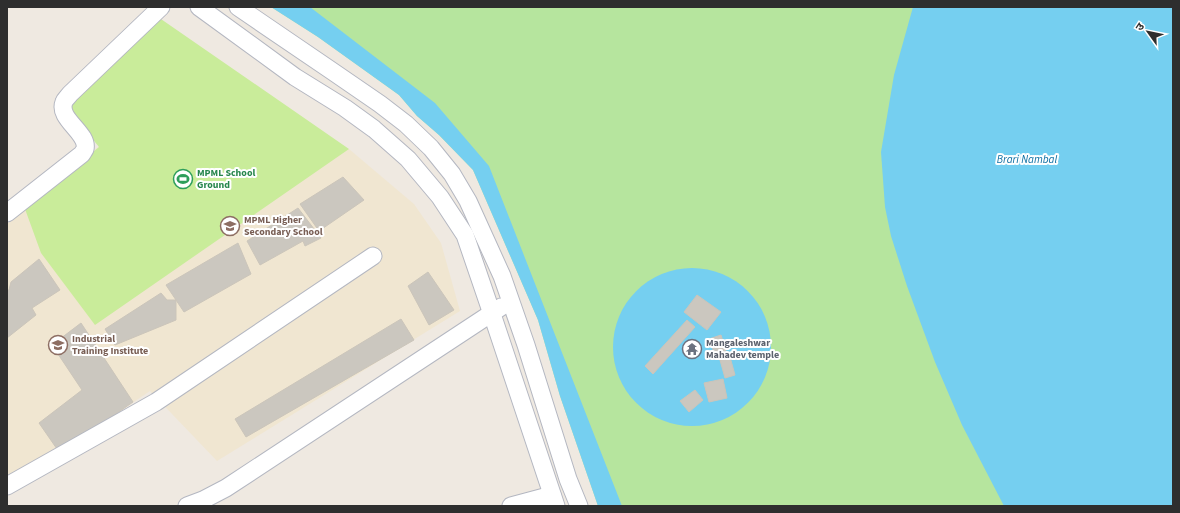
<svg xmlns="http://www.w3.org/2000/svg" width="1180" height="513" font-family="'Source Sans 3','Noto Sans Devanagari',sans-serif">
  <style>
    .education { fill: #f0e6d1 }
    .green { fill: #b6e59e }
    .pitch { fill: #c9ec9a }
    .water { fill: #75cff0 }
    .building { fill: #cbc7bf; stroke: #cbc5ba }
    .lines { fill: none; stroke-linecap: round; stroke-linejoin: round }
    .minor-casing { stroke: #b4b7c1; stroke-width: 19 }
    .minor { stroke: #fff; stroke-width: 17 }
    .labels { text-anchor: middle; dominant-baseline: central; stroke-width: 4; stroke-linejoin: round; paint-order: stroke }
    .leisure-label { font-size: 10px; font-weight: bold; fill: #27864d; stroke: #fff; text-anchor: start }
    .education-label { font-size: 10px; font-weight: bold; fill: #785e54; stroke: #fff; text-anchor: start }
    .worship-label { font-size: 10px; font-weight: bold; fill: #5b616d; stroke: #fff; text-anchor: start }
    .water-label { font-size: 11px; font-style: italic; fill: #0d6fa3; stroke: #fff }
  </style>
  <rect width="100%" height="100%" fill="#efe9e1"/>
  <polygon class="education" points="99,146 349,149 414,204 441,243 460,311 217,461 150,391 110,418 7,478 7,224"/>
  <polygon class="green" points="271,7 1173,7 1173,506 598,506 560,396 538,320 473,170 439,135 417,116 399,95 318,37"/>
  <polygon class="pitch" points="158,17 349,149 95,325 41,253 25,209 99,147 70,111 68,103"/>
  <g class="water">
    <polygon points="271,7 310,7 435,103 489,166 622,506 598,506 560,396 538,320 473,170 439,135 417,116 399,95 318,37"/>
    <polygon points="913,7 1173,7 1173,506 1004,506 962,425 935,362 907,286 891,236 885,207 881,152 894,75"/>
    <circle cx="692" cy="347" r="79"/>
  </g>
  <g class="building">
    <polygon points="343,177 364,200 319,231 300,204"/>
    <polygon points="298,208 321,238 305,246 303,241 260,265 247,241"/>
    <polygon points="238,243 251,274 184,312 166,285"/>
    <polygon points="39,259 60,290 32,308 36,315 7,338 7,291 9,290 11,282"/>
    <polygon points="428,272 454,310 429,325 408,286"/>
    <polygon points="161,293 167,300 176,300 176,320 115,345 105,329"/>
    <polygon points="697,295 721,312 707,330 684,312"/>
    <polygon points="401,319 414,340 246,437 235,419"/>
    <polygon points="687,320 695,327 653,374 645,366"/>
    <polygon points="81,323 133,402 110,418 57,449 39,423 82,390 52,345"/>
    <polygon points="721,335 726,351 715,355 709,339"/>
    <polygon points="730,357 735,375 725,378 720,360"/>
    <polygon points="723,379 727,398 709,402 704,383"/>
    <polygon points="695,390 703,400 689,412 680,401"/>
  </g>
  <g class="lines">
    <defs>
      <g id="minor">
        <polyline points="199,7 295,77 345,108 374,129 408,159 440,197 465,235 492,314 556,506"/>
        <polyline points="238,7 332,71 380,104 406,124 431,148 452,174 468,201 502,276 526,345 568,479 579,506"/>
        <path d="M 7,213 L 82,154 C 83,152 84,151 85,149 C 89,133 57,119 64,102 C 65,99 68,97 70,94 L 161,7"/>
        <polyline points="7,486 156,402 373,256"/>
        <polyline points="187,506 203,500 226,488 501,307"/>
        <polyline points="511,506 552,495"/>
      </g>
    </defs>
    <use href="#minor" class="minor-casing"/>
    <use href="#minor" class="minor"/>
  </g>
  <defs>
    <symbol id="stadium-ring" viewBox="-11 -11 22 22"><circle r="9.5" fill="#fff" stroke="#2e9e5b" stroke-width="1.5"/><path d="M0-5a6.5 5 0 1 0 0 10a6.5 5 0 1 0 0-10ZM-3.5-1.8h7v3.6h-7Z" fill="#2e9e5b"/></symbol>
    <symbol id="school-ring" viewBox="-11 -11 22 22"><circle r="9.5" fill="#fff" stroke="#8d6e63" stroke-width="1.5"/><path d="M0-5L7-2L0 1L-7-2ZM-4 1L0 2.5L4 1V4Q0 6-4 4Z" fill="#8d6e63"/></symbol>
    <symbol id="university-ring" viewBox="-11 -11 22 22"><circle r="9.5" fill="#fff" stroke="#8d6e63" stroke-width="1.5"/><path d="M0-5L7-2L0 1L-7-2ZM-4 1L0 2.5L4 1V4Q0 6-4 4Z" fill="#8d6e63"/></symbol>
    <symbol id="temple-ring" viewBox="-11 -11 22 22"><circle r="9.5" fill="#fff" stroke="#6b7280" stroke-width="1.5"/><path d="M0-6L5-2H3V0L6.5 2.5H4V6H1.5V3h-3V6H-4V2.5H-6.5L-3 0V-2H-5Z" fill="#6b7280"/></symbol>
  </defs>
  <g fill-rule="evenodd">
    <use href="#stadium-ring" x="172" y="168" width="22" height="22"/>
    <use href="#school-ring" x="219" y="215" width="22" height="22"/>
    <use href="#university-ring" x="47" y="334" width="22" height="22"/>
    <use href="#temple-ring" x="681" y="338" width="22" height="22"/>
  </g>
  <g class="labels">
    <g class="leisure-label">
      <text x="197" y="173">MPML School<tspan x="197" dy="12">Ground</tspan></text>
    </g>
    <g class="education-label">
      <text x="244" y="220">MPML Higher<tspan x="244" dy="12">Secondary School</tspan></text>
      <text x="72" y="339">Industrial<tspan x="72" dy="12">Training Institute</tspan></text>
    </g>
    <g class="worship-label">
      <text x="706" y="343">Mangaleshwar<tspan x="706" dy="12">Mahadev temple</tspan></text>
    </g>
    <g class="water-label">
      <text x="1027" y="159">Brari Nambal</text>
    </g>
  </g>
  <rect width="1180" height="513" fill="none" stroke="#2e2e2e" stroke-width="16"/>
  <g transform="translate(1148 32) rotate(303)" stroke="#ffffff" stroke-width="3" paint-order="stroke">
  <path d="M0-3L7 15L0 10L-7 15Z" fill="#2e2e2e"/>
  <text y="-6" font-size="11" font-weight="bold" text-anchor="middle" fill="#2e2e2e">उ</text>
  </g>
</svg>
